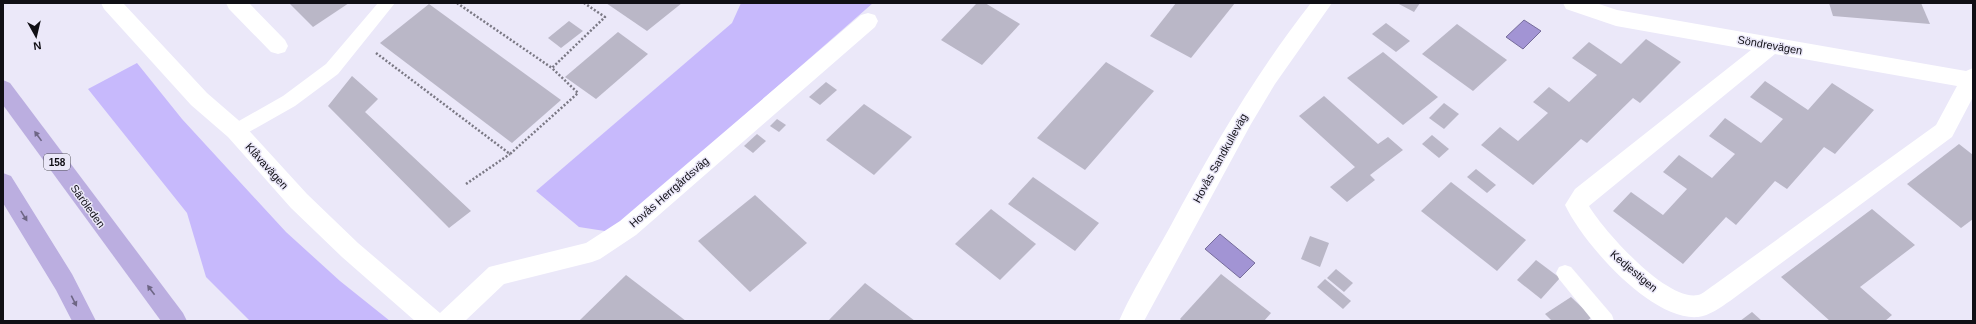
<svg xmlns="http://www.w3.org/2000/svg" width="1976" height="324" font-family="Arial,sans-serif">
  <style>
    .green { fill: #c7b9fc }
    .water { fill: #a294d4; stroke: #766c9b }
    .building { fill: #bab7c7 }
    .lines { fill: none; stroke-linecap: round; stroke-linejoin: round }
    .path { stroke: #7a7884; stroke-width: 2.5; stroke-dasharray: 2 2; stroke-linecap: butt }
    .service { fill: #fff; fill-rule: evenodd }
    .minor { fill: #fff; fill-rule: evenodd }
    .tertiary { fill: #fff; fill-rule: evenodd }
    .primary { fill: #bbaee0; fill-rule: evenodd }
    .oneway { fill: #6e6685 }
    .labels { text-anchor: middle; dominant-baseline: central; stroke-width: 3; stroke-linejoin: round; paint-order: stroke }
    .shield { fill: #ebe8f9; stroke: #525059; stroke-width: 1 }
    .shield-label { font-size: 10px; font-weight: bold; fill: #100f15 }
    .street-label { font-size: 11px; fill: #100f15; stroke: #ebe8f9 }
  </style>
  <rect width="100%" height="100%" fill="#ebe8f9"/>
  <g class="green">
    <polygon points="741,3 873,3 611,232 579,227 536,191 732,23"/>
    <polygon points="137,63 182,119 286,232 340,281 390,321 250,321 206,277 187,213 88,89"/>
  </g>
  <g class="water">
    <polygon points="1524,20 1541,31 1523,49 1506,37"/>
    <polygon points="1220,234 1255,263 1240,278 1205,249"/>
  </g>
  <g class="building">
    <polygon points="289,3 349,3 313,27"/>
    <polygon points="606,3 682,3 647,31"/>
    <polygon points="977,3 985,3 1020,24 982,65 941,40"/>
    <polygon points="1176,3 1235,3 1191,58 1150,36"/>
    <polygon points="1397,3 1420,3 1414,12"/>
    <polygon points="1829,3 1921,3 1930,24 1833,16"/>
    <polygon points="429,4 561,100 512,143 380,43"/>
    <polygon points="569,21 583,31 561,48 548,38"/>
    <polygon points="1386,23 1410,41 1396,52 1372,34"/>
    <polygon points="1457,24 1507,60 1473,91 1422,54"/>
    <polygon points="618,32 648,54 596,99 565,77"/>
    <polygon points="1646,39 1681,62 1640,103 1633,98 1587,143 1581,139 1533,185 1481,145 1500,127 1518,141 1548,113 1533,102 1549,87 1569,102 1597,75 1572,58 1589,42 1621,64"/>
    <polygon points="1383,52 1438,97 1403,125 1347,78"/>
    <polygon points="1106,62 1154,91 1085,170 1037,138"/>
    <polygon points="352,76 378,99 365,112 471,211 449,228 328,106"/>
    <polygon points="1765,81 1808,110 1832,83 1874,110 1835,154 1824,147 1787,189 1775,181 1736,225 1726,217 1683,264 1613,211 1631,192 1663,215 1687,189 1663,172 1679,155 1712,178 1735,154 1709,136 1725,118 1761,143 1783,119 1750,97"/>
    <polygon points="826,82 837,90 820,105 809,97"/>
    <polygon points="1324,96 1378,144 1388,137 1403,150 1370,175 1375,180 1347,202 1330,187 1355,167 1299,116"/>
    <polygon points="1444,103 1459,114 1444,129 1429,118"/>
    <polygon points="864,104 912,137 874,175 826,140"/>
    <polygon points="777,119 786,125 779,132 770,126"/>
    <polygon points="757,134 766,141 753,153 744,146"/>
    <polygon points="1432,135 1449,149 1439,158 1422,144"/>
    <polygon points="1959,144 1973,155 1973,219 1961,228 1907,184"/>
    <polygon points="1476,169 1496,185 1487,193 1467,177"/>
    <polygon points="1033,177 1099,223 1075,251 1008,204"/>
    <polygon points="1451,182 1526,240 1497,271 1421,211"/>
    <polygon points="755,195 807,243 750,292 698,241"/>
    <polygon points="991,209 1036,244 1000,280 955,244"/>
    <polygon points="1872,209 1915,245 1860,287 1892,315 1885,321 1830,321 1781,277"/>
    <polygon points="1310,236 1329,243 1320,267 1301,259"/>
    <polygon points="1536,260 1560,278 1541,299 1517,280"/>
    <polygon points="1336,269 1353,283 1344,292 1327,278"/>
    <polygon points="1221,274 1271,313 1264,321 1182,321 1180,319"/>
    <polygon points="626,275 686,321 579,321"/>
    <polygon points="1325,279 1351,301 1343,309 1317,287"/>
    <polygon points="865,283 915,321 828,321"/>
    <polygon points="1571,297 1592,317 1587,321 1552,321 1545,314"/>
    <polygon points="1752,312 1762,321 1740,321"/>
  </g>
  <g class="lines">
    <g class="path">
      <polyline points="457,3 552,68 605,17 584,3"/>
      <polyline points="376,53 510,154 578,93 552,68"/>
      <polyline points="466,184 510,154"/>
    </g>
    <g class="service">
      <polygon points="378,3 395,3 338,74 295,106 242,136 236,138 230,136 228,131 230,126 283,96 326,64"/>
      <polygon points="1565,265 1571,267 1612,315 1614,321 1593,321 1559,279 1556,273 1559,267"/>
    </g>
    <g class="minor">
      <polygon points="226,3 249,3 285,40 288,46 285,52 278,54 271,52 229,9"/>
      <path d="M 1311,3 L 1332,3 L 1275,84 L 1251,124 L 1144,321 L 1119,321 C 1133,289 1153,258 1170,227 C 1212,149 1256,73 1311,3 Z"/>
      <path d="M 1563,3 L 1596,3 L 1617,10 L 1966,71 L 1973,68 L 1973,97 L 1952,137 L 1730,301 C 1721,307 1709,316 1698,317 C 1651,321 1583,243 1565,205 L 1575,189 L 1751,50 L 1616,26 L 1566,9 ZM 1775,54 L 1957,86 L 1936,125 L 1714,285 C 1709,288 1703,294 1698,295 C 1667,302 1603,230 1589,206 Z"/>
      <polygon points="868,13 875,15 878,21 875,27 636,235 600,259 592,262 504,284 465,321 436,321 440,313 489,267 586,243 620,221 861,15"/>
    </g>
    <polygon class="tertiary" points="101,3 123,3 207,93 244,125 307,194 358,243 440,313 444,321 415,321 342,257 291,208 228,137 191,105 104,9"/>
    <g class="primary">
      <polygon points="3,80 10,83 183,313 187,321 161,321 3,105"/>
      <polygon points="3,173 11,176 72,274 96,321 72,321 56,290 3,203"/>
    </g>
  </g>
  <defs><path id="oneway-solid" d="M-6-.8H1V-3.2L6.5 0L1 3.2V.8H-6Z"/></defs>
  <g class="oneway">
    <use href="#oneway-solid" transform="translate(38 136) rotate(-126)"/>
    <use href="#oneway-solid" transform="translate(24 216) rotate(58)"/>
    <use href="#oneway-solid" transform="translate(151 290) rotate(-127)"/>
    <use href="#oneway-solid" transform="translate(74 301) rotate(63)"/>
  </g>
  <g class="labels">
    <rect class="shield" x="44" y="154" width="26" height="16" rx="3"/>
    <g class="shield-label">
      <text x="57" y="162">158</text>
    </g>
    <g class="street-label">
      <text transform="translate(1770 45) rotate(10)">Söndrevägen</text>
      <text transform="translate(1220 158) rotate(-61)">Hovås Sandkulleväg</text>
      <text transform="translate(267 166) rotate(48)">Klåvavägen</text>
      <text transform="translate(669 192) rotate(-41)">Hovås Herrgårdsväg</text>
      <text transform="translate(88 206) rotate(54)">Säröleden</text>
      <text transform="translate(1634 271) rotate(40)">Kedjestigen</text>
    </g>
  </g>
  <rect width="1976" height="324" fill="none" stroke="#100f15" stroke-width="8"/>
  <g transform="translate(36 36) rotate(172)" stroke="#ebe8f9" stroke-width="3" paint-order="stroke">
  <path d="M0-3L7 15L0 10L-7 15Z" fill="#100f15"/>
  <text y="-6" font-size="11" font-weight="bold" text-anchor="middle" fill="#100f15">N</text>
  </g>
</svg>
